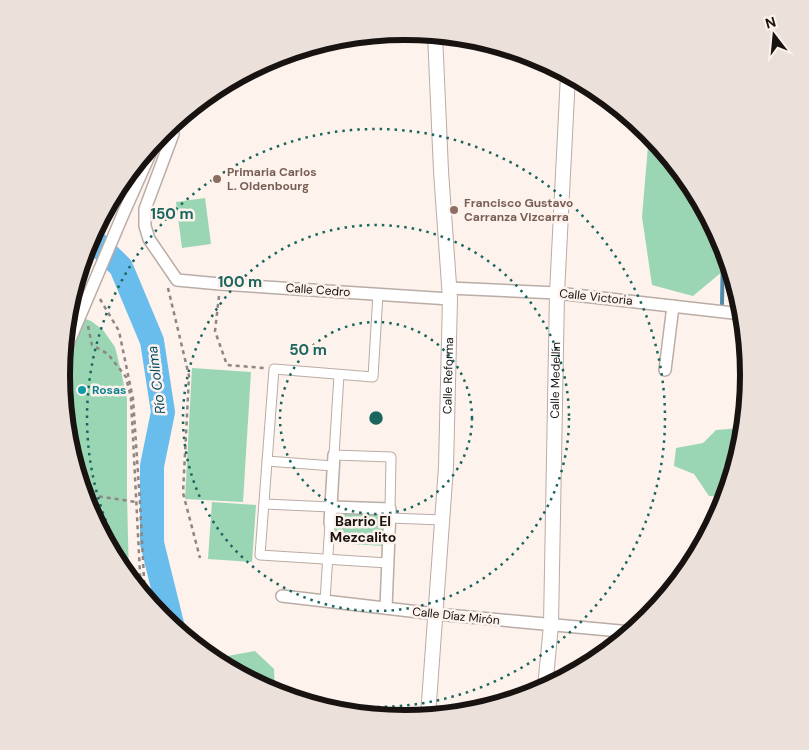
<svg xmlns="http://www.w3.org/2000/svg" width="809" height="750" font-family="'DM Sans',sans-serif">
  <style>
    .green { fill: #9ad6b4 }
    .lines { fill: none; stroke-linecap: round; stroke-linejoin: round }
    .stream { stroke: #518aab; stroke-width: 4 }
    .river { stroke: #69bded; stroke-width: 24 }
    .pedestrian-casing { stroke: #baaca6; stroke-width: 11 }
    .minor-casing { stroke: #baaca6; stroke-width: 14 }
    .tertiary-casing { stroke: #baaca6; stroke-width: 16 }
    .path { stroke: #8e8682; stroke-width: 2.5; stroke-dasharray: 4 4; stroke-linecap: butt }
    .pedestrian { stroke: #fff; stroke-width: 9 }
    .minor { stroke: #fff; stroke-width: 11 }
    .tertiary { stroke: #fff; stroke-width: 14 }
    .ring { fill: none; stroke: #1a655e; stroke-width: 2.5; stroke-dasharray: 2.5 5 }
    .education-dot { fill: #8d6e63; stroke: #fdf2ec; stroke-width: 2 }
    .culture-dot { fill: #0f9aa8; stroke: #fdf2ec; stroke-width: 2 }
    .labels { text-anchor: middle; dominant-baseline: central; stroke-width: 5; stroke-linejoin: round; paint-order: stroke }
    .education-label { font-size: 12px; font-weight: bold; fill: #785e54; stroke: #fdf2ec; text-anchor: start }
    .street-label { font-size: 12px; fill: #181311; stroke: #fdf2ec }
    .culture-label { font-size: 12px; font-weight: bold; fill: #0d838f; stroke: #fdf2ec; text-anchor: start }
    .water-label { font-size: 14px; font-style: italic; fill: #014b6a; stroke: #fdf2ec }
    .neighbourhood-label { font-size: 14px; font-weight: bold; fill: #181311; stroke: #fdf2ec }
    .rim { fill: none; stroke: #181311; stroke-width: 6 }
    .centre { fill: #1a655e; stroke: #fdf2ec; stroke-width: 2.5 }
    .ring-label { font-size: 15px; text-anchor: middle; font-weight: bold; fill: #1a655e; stroke: #fdf2ec; stroke-width: 5; stroke-linejoin: round; paint-order: stroke }
  </style>
  <rect width="100%" height="100%" fill="#fdf2ec"/>
  <g class="green">
    <polygon points="649,134 690,184 722,244 729,266 693,296 652,285 642,217"/>
    <polygon points="205,198 211,244 182,248 176,202"/>
    <polygon points="67,312 91,321 103,330 115,347 121,371 127,399 127,496 129,579 119,566 87,506 67,442 61,375"/>
    <polygon points="192,368 251,372 243,502 185,499"/>
    <polygon points="743,428 742,442 725,497 709,496 694,474 674,466 676,448 703,443 716,430"/>
    <polygon points="212,502 256,505 252,562 208,559"/>
    <polygon points="333,511 386,513 384,546 332,543"/>
    <polygon points="255,651 274,669 275,693 211,659"/>
  </g>
  <g class="lines">
    <polyline class="stream" points="722,304 723,248"/>
    <polyline class="river" points="90,237 121,267 152,341 163,412 152,466 152,543 173,628"/>
    <defs>
      <g id="pedestrian">
        <polyline points="378,294 373,377 274,369 260,555 388,563"/>
        <polyline points="339,375 334,455 391,457 390,509"/>
        <polyline points="267,461 333,466"/>
        <polyline points="264,504 331,507"/>
        <polyline points="389,518 443,520"/>
        <polyline points="325,601 330,523"/>
      </g>
      <g id="minor">
        <polyline points="171,124 173,134 145,209 145,226 149,239 177,280 220,284 450,299"/>
        <polyline points="449,288 557,293 742,314"/>
        <polyline points="62,358 124,212 158,136"/>
        <polyline points="665,370 673,306"/>
        <polyline points="331,507 390,509 386,608"/>
        <polyline points="330,523 334,455"/>
        <polyline points="282,596 436,614 631,632"/>
      </g>
      <g id="tertiary">
        <path id="s1" d="M 545,688 L 551,625 L 557,293 L 568,75"/>
        <path id="s2" d="M 428,716 L 446,467 L 450,299 L 441,171 L 435,34"/>
      </g>
    </defs>
    <use href="#pedestrian" class="pedestrian-casing"/>
    <use href="#minor" class="minor-casing"/>
    <use href="#tertiary" class="tertiary-casing"/>
    <g class="path">
      <polyline points="168,288 189,376 183,493 200,558"/>
      <polyline points="219,296 215,331 227,365 264,368"/>
      <polyline points="100,299 119,331 133,399 140,503 145,598"/>
      <polyline points="88,326 92,345 108,354 126,377 131,399 141,593"/>
      <polyline points="83,494 136,502"/>
    </g>
    <use href="#pedestrian" class="pedestrian"/>
    <use href="#minor" class="minor"/>
    <use href="#tertiary" class="tertiary"/>
  </g>
  <g class="ring">
    <circle cx="376" cy="418" r="96"/>
    <circle cx="376" cy="418" r="193"/>
    <circle cx="376" cy="418" r="289"/>
  </g>
  <g class="education-dot">
    <circle cx="217" cy="179" r="5"/>
    <circle cx="454" cy="210" r="5"/>
  </g>
  <circle class="culture-dot" cx="82" cy="390" r="5"/>
  <g class="labels">
    <g class="education-label">
      <text x="227" y="172">Primaria Carlos<tspan x="227" dy="14">L. Oldenbourg</tspan></text>
      <text x="464" y="203">Francisco Gustavo<tspan x="464" dy="14">Carranza Vizcarra</tspan></text>
    </g>
    <g class="street-label">
      <text transform="translate(318 290) rotate(4)">Calle Cedro</text>
      <text transform="translate(596 297) rotate(6)">Calle Victoria</text>
      <text stroke="none"><textPath href="#s2" startOffset="341">Calle Reforma</textPath></text>
      <text stroke="none"><textPath href="#s1" startOffset="308">Calle Medellín</textPath></text>
      <text transform="translate(456 616) rotate(6)">Calle Díaz Mirón</text>
    </g>
    <g class="culture-label">
      <text x="92" y="390">Rosas</text>
    </g>
    <g class="water-label">
      <text transform="translate(156 380) rotate(-97)">Río Colima</text>
    </g>
    <g class="neighbourhood-label">
      <text x="363" y="521">Barrio El<tspan x="363" dy="16">Mezcalito</tspan></text>
    </g>
  </g>
  <path d="M0 0H809V750H0ZM70 375a335 335 0 1 1 670 0a335 335 0 1 1-670 0Z" fill="#ebe0da" fill-rule="evenodd"/>
  <path class="rim" d="M70 375a335 335 0 1 1 670 0a335 335 0 1 1-670 0Z"/>
  <circle cx="376" cy="418" r="8" class="centre"/>
  <g class="ring-label">
    <text x="172" y="219">150 m</text>
    <text x="240" y="287">100 m</text>
    <text x="308" y="355">50 m</text>
  </g>
  <g transform="translate(774 35) rotate(344)" stroke="#fdf2ec" stroke-width="4" paint-order="stroke">
  <path d="M0-4L9 19L0 12L-9 19Z" fill="#181311"/>
  <text y="-8" font-size="14" font-weight="bold" text-anchor="middle" fill="#181311">N</text>
  </g>
</svg>
